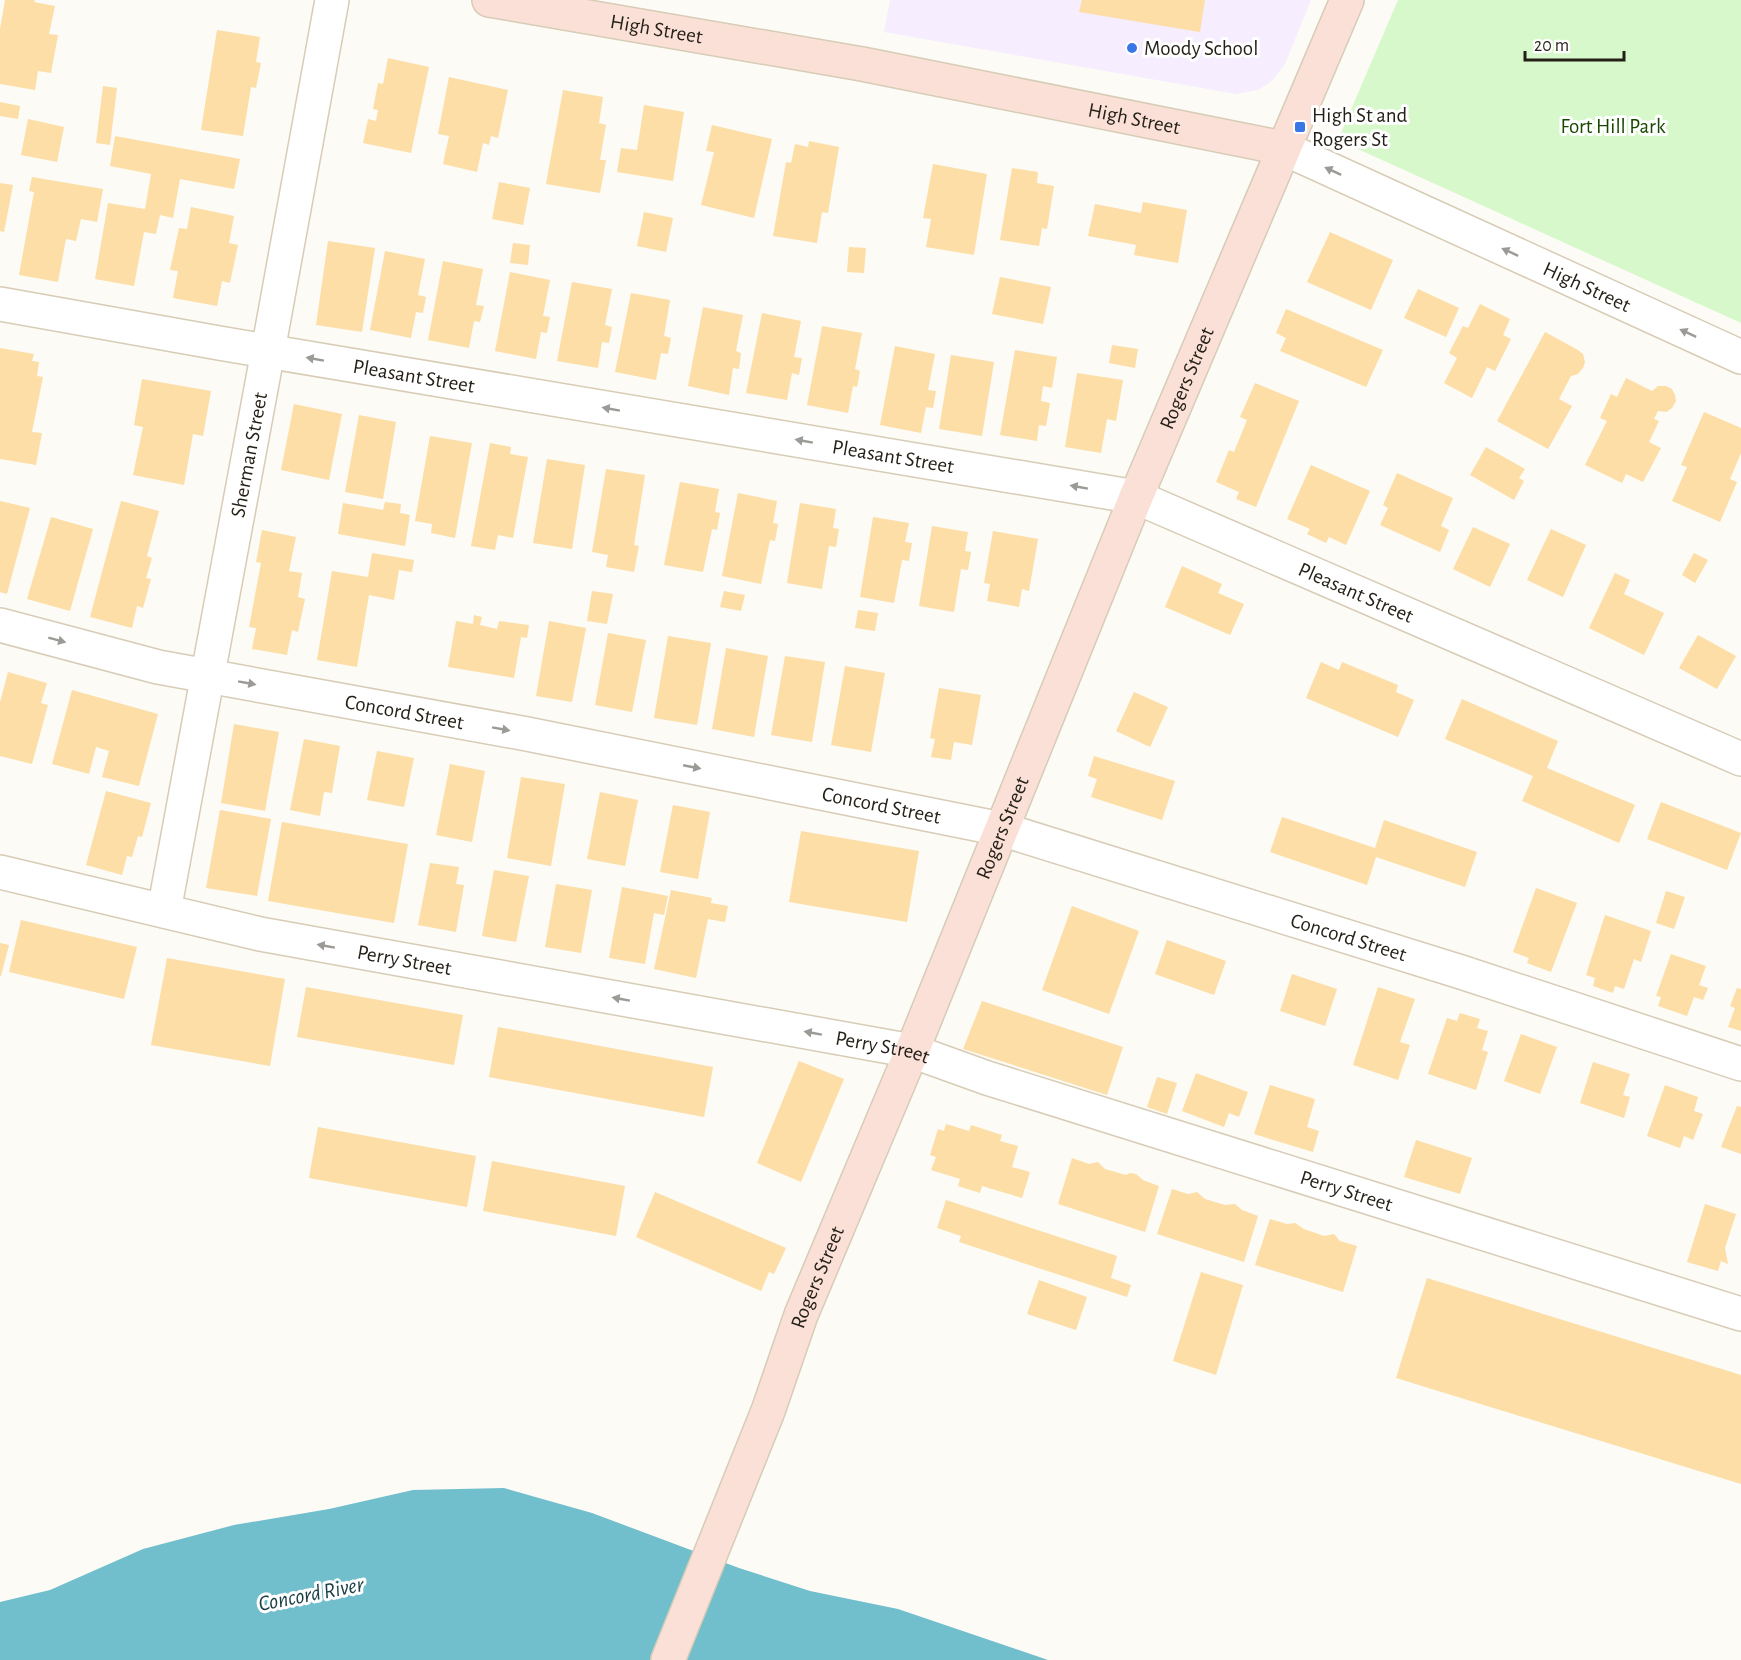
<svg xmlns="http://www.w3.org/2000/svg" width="1741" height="1660" font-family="'Alegreya Sans',sans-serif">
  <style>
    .education { fill: #f6edfe }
    .green { fill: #d7f8ca }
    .water { fill: #71becc }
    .building { fill: #fcdea6 }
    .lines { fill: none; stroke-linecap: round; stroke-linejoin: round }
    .street-casing { stroke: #d7ccb6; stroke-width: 36 }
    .secondary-casing { stroke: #d7ccb6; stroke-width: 36 }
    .street { stroke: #fff; stroke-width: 33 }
    .secondary { stroke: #fae0d7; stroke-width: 33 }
    .oneway { fill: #9c9a97 }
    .poi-dot { fill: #3a77e6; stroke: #fff; stroke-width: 2 }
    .labels { text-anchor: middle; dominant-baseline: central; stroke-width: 6; stroke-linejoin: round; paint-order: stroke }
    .street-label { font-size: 21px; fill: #241f17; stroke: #fff }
    .poi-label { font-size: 21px; fill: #241f17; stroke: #fff; text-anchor: start }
    .park-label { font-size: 21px; fill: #1b4700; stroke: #fff }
    .water-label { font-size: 22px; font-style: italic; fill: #1a4046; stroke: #fff }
  </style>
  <rect width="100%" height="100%" fill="#fdfbf6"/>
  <polygon class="education" points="890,0 1311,0 1285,64 1272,81 1258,90 1236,94 884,32"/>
  <polygon class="green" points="1398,0 1741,0 1741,323 1338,140"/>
  <polygon class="water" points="504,1488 592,1513 739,1568 810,1591 898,1609 1048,1660 0,1660 0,1602 50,1590 143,1549 234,1525 329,1509 413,1490"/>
  <g class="building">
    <polygon points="5,0 35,0 34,2 55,6 49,34 58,35 51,73 38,71 35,90 0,84 0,29"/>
    <polygon points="1082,0 1205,0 1200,32 1079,12"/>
    <polygon points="217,30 260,37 256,62 261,63 256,88 251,87 243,136 201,130"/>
    <polygon points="388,58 429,67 411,153 363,143 368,119 376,121 378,110 373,109 378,83 383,84"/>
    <polygon points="449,77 508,90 498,138 491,136 489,145 483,143 477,172 443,164 449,136 438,134"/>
    <polygon points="103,86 117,88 110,145 96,143"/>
    <polygon points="563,90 603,97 599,123 606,125 600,160 606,160 600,193 546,184"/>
    <polygon points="0,102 20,106 18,119 0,116"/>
    <polygon points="644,105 684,112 673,181 617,172 621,148 637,150"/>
    <polygon points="28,119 64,127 57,162 21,155"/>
    <polygon points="712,125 772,139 754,218 701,205 714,152 706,151"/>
    <polygon points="115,136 240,159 234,189 180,179 173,218 160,215 156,234 144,232 134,286 95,279 108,203 145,209 151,174 110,166"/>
    <polygon points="809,141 839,147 828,213 822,212 817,243 773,236 786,162 791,163 795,144 808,147"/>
    <polygon points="933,164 987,174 974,255 926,247 931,219 923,218"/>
    <polygon points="1012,168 1038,172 1037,183 1054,186 1047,229 1042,228 1039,246 1000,240"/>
    <polygon points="32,177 103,189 97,222 81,219 76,241 66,239 58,282 19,275 34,192 29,191"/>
    <polygon points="499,182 530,188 523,225 492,219"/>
    <polygon points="0,183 13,185 4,232 0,231"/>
    <polygon points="1143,202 1187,210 1178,263 1134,255 1136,245 1088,236 1095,204 1141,213"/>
    <polygon points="191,207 234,216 229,243 238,245 230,283 222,281 217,306 173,298 178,271 170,270 179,228 187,229"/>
    <polygon points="644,212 673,218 666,252 637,246"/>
    <polygon points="1330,232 1393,260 1371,310 1307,282"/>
    <polygon points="328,241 375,248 362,332 316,325"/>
    <polygon points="513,243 530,245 528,265 510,263"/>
    <polygon points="849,247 866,248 864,273 847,272"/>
    <polygon points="385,251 425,259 418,295 426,297 423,313 416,312 411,338 370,330"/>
    <polygon points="443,261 483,269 476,305 484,306 480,322 474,321 469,348 428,340"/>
    <polygon points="510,272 550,280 543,316 550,317 547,333 541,332 536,359 495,351"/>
    <polygon points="1000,277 1051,287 1043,324 992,314"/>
    <polygon points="572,282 612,289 605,325 612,327 609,343 602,342 598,368 557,361"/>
    <polygon points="1418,289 1459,308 1446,337 1404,318"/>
    <polygon points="631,293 670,300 664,336 671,338 668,354 661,353 656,380 615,372"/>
    <polygon points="1480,304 1510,319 1503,335 1511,339 1495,371 1487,367 1472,398 1444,383 1457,358 1449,353 1463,326 1468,328"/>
    <polygon points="703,307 743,315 736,351 741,353 739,369 733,368 729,395 688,386"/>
    <polygon points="1286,309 1383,350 1366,387 1280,351 1286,338 1276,333"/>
    <polygon points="762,313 801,321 794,357 802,358 799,375 792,373 787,400 746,393"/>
    <polygon points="822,326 862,333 855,369 860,371 857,387 853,386 848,413 807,405"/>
    <polygon points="1545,332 1578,350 1583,354 1585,362 1583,368 1578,374 1571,376 1559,399 1572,406 1548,449 1497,421"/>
    <polygon points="1112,345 1138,349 1135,368 1109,363"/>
    <polygon points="895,346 935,354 928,390 936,391 933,408 926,407 921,433 880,425"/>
    <polygon points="0,348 34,354 32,361 39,362 37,376 43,377 32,432 42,433 36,465 0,459"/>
    <polygon points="1015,350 1057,357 1052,388 1043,386 1041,401 1050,403 1046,426 1039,425 1037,441 1000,435"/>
    <polygon points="951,355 994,362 982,436 939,429"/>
    <polygon points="1077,373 1123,380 1116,421 1107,419 1101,453 1065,447"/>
    <polygon points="1626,378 1652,391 1658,386 1666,386 1672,389 1675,395 1676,401 1672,408 1666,412 1658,411 1654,419 1659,421 1649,442 1661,448 1643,482 1626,474 1622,483 1585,465 1607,421 1600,418 1611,394 1617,397"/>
    <polygon points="142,379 211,391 203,436 193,434 184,485 133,475 143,427 134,425"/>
    <polygon points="1255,383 1299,401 1256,507 1236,499 1239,492 1216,482 1229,450 1234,452 1247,420 1240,417"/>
    <polygon points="294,404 342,414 329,480 281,470"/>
    <polygon points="1704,412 1741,428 1741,453 1730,479 1737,482 1720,522 1672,501 1687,467 1681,465"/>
    <polygon points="359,415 396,422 383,499 345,492"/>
    <polygon points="430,436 472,443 455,538 431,533 432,524 415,521"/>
    <polygon points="490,443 511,447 510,454 528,457 513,538 498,535 495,550 471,546"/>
    <polygon points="1486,447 1525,469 1519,478 1524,481 1514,500 1470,475"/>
    <polygon points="547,459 585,465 572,549 533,543"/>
    <polygon points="1311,465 1370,491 1346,545 1329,537 1326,543 1307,534 1310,529 1287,519"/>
    <polygon points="606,469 645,475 634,545 639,546 634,572 606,567 608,555 592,552"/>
    <polygon points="1397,473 1453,498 1441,526 1449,530 1440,552 1380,525 1388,508 1383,505"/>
    <polygon points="680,482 719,489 715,512 720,513 717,530 712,529 703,572 664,565"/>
    <polygon points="738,493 777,501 773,523 778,524 775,541 770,540 761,584 722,576"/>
    <polygon points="0,501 30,508 7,594 0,592"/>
    <polygon points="121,501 159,511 147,556 152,558 146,578 151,579 143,608 137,606 132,628 90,617"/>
    <polygon points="385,502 401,504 400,513 410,515 405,546 338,534 343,503 383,510"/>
    <polygon points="800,503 836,509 833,528 839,529 836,547 829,546 822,589 787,583"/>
    <polygon points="51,517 93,529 70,611 27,599"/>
    <polygon points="873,517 909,523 905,542 912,543 909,561 902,560 894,603 860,597"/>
    <polygon points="932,526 968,532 965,551 971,552 968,570 961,569 954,612 919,606"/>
    <polygon points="1473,527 1510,544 1490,587 1453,569"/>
    <polygon points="1551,529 1586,545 1563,597 1527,580"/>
    <polygon points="262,530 296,537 289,571 302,573 298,597 305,599 298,632 292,630 287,655 252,649 256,628 249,627 261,563 256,562"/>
    <polygon points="993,531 1038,539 1029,591 1022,589 1019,607 987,601 990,584 984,583"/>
    <polygon points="372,553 414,560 412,572 399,570 394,600 369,595 357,667 317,660 332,571 368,577"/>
    <polygon points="1694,553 1708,560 1695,583 1682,575"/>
    <polygon points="1182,566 1222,584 1218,593 1244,604 1230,635 1165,607"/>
    <polygon points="1615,573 1630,580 1624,594 1664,613 1644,655 1589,628"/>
    <polygon points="592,591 613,594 607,624 587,621"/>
    <polygon points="724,591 745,595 741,611 720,607"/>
    <polygon points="858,610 878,613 875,631 855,628"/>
    <polygon points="474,615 482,617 480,625 497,629 499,621 529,625 527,638 521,637 514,678 448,667 456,621 473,624"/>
    <polygon points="549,621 586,628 572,702 536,696"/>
    <polygon points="608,633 646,640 632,712 595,705"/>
    <polygon points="1698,635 1736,656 1717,689 1679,668"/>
    <polygon points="668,636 711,643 697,725 654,718"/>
    <polygon points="726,648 768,656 754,737 712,729"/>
    <polygon points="785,656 825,662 812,742 771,735"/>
    <polygon points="1321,662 1339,670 1342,662 1398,685 1396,692 1414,700 1398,737 1306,698"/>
    <polygon points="845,666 885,673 871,752 831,745"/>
    <polygon points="8,672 47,683 41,703 48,705 32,764 0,756 0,702"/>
    <polygon points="939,688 981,695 972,745 954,742 951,760 931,757 935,739 930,738"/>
    <polygon points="72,690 158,714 139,786 102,777 109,751 96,747 89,774 52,764"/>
    <polygon points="1134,692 1168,707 1150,747 1116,731"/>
    <polygon points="1462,699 1558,741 1547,768 1635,805 1619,843 1522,801 1533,776 1445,739"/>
    <polygon points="234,724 279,732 265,811 221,803"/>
    <polygon points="304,739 340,746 332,793 324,792 320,816 290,810"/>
    <polygon points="377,751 414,758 404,807 367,800"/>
    <polygon points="1094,756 1175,781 1162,820 1091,797 1097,779 1088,776"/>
    <polygon points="450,764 485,771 472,842 436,835"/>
    <polygon points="521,777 565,784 551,866 507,858"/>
    <polygon points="106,791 151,803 142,837 138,836 132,857 127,856 122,875 86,865"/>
    <polygon points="600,792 638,800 625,866 587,859"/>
    <polygon points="1661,802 1741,833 1727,870 1647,839"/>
    <polygon points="673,805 710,812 698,879 660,872"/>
    <polygon points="220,810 271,819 257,896 206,888"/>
    <polygon points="1282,817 1375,848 1384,820 1477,852 1465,887 1376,857 1367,885 1270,852"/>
    <polygon points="282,822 408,844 394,923 268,901"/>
    <polygon points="801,831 919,851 907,922 789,902"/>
    <polygon points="430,863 459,867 456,884 464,885 456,932 418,925"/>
    <polygon points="494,870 529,876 516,942 482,936"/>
    <polygon points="556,884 592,890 581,953 545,947"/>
    <polygon points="622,887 668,896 664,915 654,913 645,964 609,958"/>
    <polygon points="1536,888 1577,903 1551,972 1527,963 1529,958 1513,952"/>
    <polygon points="671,890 712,898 711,903 728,906 725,922 708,919 696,978 654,969"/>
    <polygon points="1666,891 1685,897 1674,929 1656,923"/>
    <polygon points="1072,906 1139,931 1109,1014 1042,990"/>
    <polygon points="1605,915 1651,931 1641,962 1634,959 1624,989 1615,986 1613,993 1593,986 1595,978 1586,975"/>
    <polygon points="21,920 137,947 124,999 9,972"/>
    <polygon points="1167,940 1226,961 1214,995 1155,974"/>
    <polygon points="0,943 9,945 1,976 0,976"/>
    <polygon points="1671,954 1706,966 1699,985 1708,988 1703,1000 1694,997 1687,1016 1658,1006 1661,997 1656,996"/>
    <polygon points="167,958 285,979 270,1066 151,1045"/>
    <polygon points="1292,974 1337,989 1325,1026 1280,1011"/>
    <polygon points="306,987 463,1015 454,1065 297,1037"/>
    <polygon points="1378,987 1415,999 1400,1042 1410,1045 1398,1080 1353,1065"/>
    <polygon points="1737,988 1741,989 1741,1031 1728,1027 1735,1008 1730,1006"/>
    <polygon points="982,1001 1123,1047 1107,1095 963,1049"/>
    <polygon points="1460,1013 1480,1019 1477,1028 1488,1031 1482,1050 1488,1052 1476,1090 1428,1074 1447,1018 1457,1021"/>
    <polygon points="498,1027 713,1067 704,1117 489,1077"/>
    <polygon points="1521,1034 1557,1047 1540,1094 1504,1081"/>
    <polygon points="799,1061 844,1079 801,1182 757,1163"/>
    <polygon points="1593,1062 1630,1074 1623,1095 1630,1097 1624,1118 1580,1103"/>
    <polygon points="1196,1073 1248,1092 1239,1117 1229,1113 1224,1127 1182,1111"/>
    <polygon points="1157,1077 1177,1083 1167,1114 1147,1107"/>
    <polygon points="1270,1085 1315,1099 1307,1127 1319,1131 1313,1152 1254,1134"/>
    <polygon points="1665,1085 1698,1097 1694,1111 1703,1114 1693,1140 1684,1136 1680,1148 1647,1136"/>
    <polygon points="1737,1106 1741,1107 1741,1154 1721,1147"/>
    <polygon points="946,1124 969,1131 971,1125 1002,1135 1000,1141 1018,1146 1012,1167 1030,1172 1022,1198 982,1186 980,1193 958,1186 960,1179 931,1170 936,1157 930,1155 938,1129 944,1131"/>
    <polygon points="318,1127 476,1156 467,1207 309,1178"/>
    <polygon points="1416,1140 1472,1158 1460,1194 1404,1177"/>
    <polygon points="1072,1158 1089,1164 1098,1162 1105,1169 1126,1175 1130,1173 1136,1174 1143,1180 1159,1186 1145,1232 1058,1204"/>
    <polygon points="492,1161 625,1186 616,1236 483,1211"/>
    <polygon points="1172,1189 1188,1194 1197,1192 1205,1199 1225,1205 1235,1204 1242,1210 1258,1216 1244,1262 1157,1234"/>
    <polygon points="655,1192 786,1248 774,1274 769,1272 761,1291 636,1237"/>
    <polygon points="946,1200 1117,1256 1111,1278 1131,1285 1127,1297 959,1242 961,1236 937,1228"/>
    <polygon points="1705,1204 1736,1214 1725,1248 1728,1264 1721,1261 1718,1271 1687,1262"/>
    <polygon points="1270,1219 1287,1224 1295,1223 1304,1229 1324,1236 1334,1234 1340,1241 1357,1246 1343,1292 1255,1265"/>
    <polygon points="1201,1272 1243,1285 1216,1375 1173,1361"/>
    <polygon points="1427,1278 1741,1375 1741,1484 1396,1378"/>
    <polygon points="1039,1280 1087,1297 1076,1330 1027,1314"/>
  </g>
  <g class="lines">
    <defs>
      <g id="street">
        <path id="s1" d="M 1283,148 L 1741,357"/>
        <path id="s2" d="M 0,304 L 219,343 L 1136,497 L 1741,759"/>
        <path id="s3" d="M 0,625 L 158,667 L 527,734 L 1001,829 L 1461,972 L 1741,1064"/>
        <path id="s4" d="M 0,872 L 260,934 L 912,1051 L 987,1078 L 1741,1314"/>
        <path id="s5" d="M 164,911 L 268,351 L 332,0"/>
      </g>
      <g id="secondary">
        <path id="s6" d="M 489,0 L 862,64 L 1283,148"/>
        <path id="s7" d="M 668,1660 L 768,1411 L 801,1315 L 912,1051 L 1136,497 L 1347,0"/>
      </g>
    </defs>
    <use href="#street" class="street-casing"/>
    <use href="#secondary" class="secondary-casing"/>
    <use href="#street" class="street"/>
    <use href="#secondary" class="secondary"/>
  </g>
  <defs><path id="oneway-solid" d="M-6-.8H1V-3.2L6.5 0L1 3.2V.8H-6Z" transform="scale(1.5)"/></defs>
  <g class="oneway">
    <use href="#oneway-solid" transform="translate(1333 171) rotate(-155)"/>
    <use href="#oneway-solid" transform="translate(1510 252) rotate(-155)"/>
    <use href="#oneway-solid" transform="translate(1688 333) rotate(-155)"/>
    <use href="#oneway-solid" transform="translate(315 359) rotate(-170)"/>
    <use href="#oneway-solid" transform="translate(611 409) rotate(-170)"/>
    <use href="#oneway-solid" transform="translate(804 441) rotate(-170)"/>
    <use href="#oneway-solid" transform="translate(1079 487) rotate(-170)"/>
    <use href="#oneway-solid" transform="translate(57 640) rotate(15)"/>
    <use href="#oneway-solid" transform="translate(247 683) rotate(10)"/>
    <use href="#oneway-solid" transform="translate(501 729) rotate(10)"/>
    <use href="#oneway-solid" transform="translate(692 767) rotate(11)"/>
    <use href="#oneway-solid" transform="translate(326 946) rotate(-170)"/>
    <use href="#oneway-solid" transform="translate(621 999) rotate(-170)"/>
    <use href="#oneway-solid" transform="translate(813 1033) rotate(-170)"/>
  </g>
  <g class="poi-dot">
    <circle cx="1132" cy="48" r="6"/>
    <rect x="1294" y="121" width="12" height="12" rx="3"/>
  </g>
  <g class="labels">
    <g class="street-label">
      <text stroke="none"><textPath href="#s6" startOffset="170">High Street</textPath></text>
      <text stroke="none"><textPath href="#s6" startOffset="656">High Street</textPath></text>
      <text stroke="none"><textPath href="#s1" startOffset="334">High Street</textPath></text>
      <text stroke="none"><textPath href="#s2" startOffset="420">Pleasant Street</textPath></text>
      <text stroke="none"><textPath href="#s7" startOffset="1383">Rogers Street</textPath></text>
      <text stroke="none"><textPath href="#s5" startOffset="464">Sherman Street</textPath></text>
      <text stroke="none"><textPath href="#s2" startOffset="906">Pleasant Street</textPath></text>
      <text stroke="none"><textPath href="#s2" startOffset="1392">Pleasant Street</textPath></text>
      <text stroke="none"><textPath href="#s3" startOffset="414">Concord Street</textPath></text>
      <text stroke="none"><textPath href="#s3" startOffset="900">Concord Street</textPath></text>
      <text stroke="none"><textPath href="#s7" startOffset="897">Rogers Street</textPath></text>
      <text stroke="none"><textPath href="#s3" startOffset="1386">Concord Street</textPath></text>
      <text stroke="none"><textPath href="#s4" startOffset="414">Perry Street</textPath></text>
      <text stroke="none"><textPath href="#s4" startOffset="900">Perry Street</textPath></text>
      <text stroke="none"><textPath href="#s4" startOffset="1386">Perry Street</textPath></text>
      <text stroke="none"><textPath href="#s7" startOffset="411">Rogers Street</textPath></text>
    </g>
    <g class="poi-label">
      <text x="1144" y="48">Moody School</text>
      <text x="1312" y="115">High St and<tspan x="1312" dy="24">Rogers St</tspan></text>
    </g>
    <g class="park-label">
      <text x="1613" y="126">Fort Hill Park</text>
    </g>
    <g class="water-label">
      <text transform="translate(311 1594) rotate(-11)">Concord River</text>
    </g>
  </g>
  <path d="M1525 51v9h99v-9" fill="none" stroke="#241f17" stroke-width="3"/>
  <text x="1534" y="51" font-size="18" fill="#241f17" stroke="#ffffff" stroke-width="4.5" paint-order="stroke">20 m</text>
</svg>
